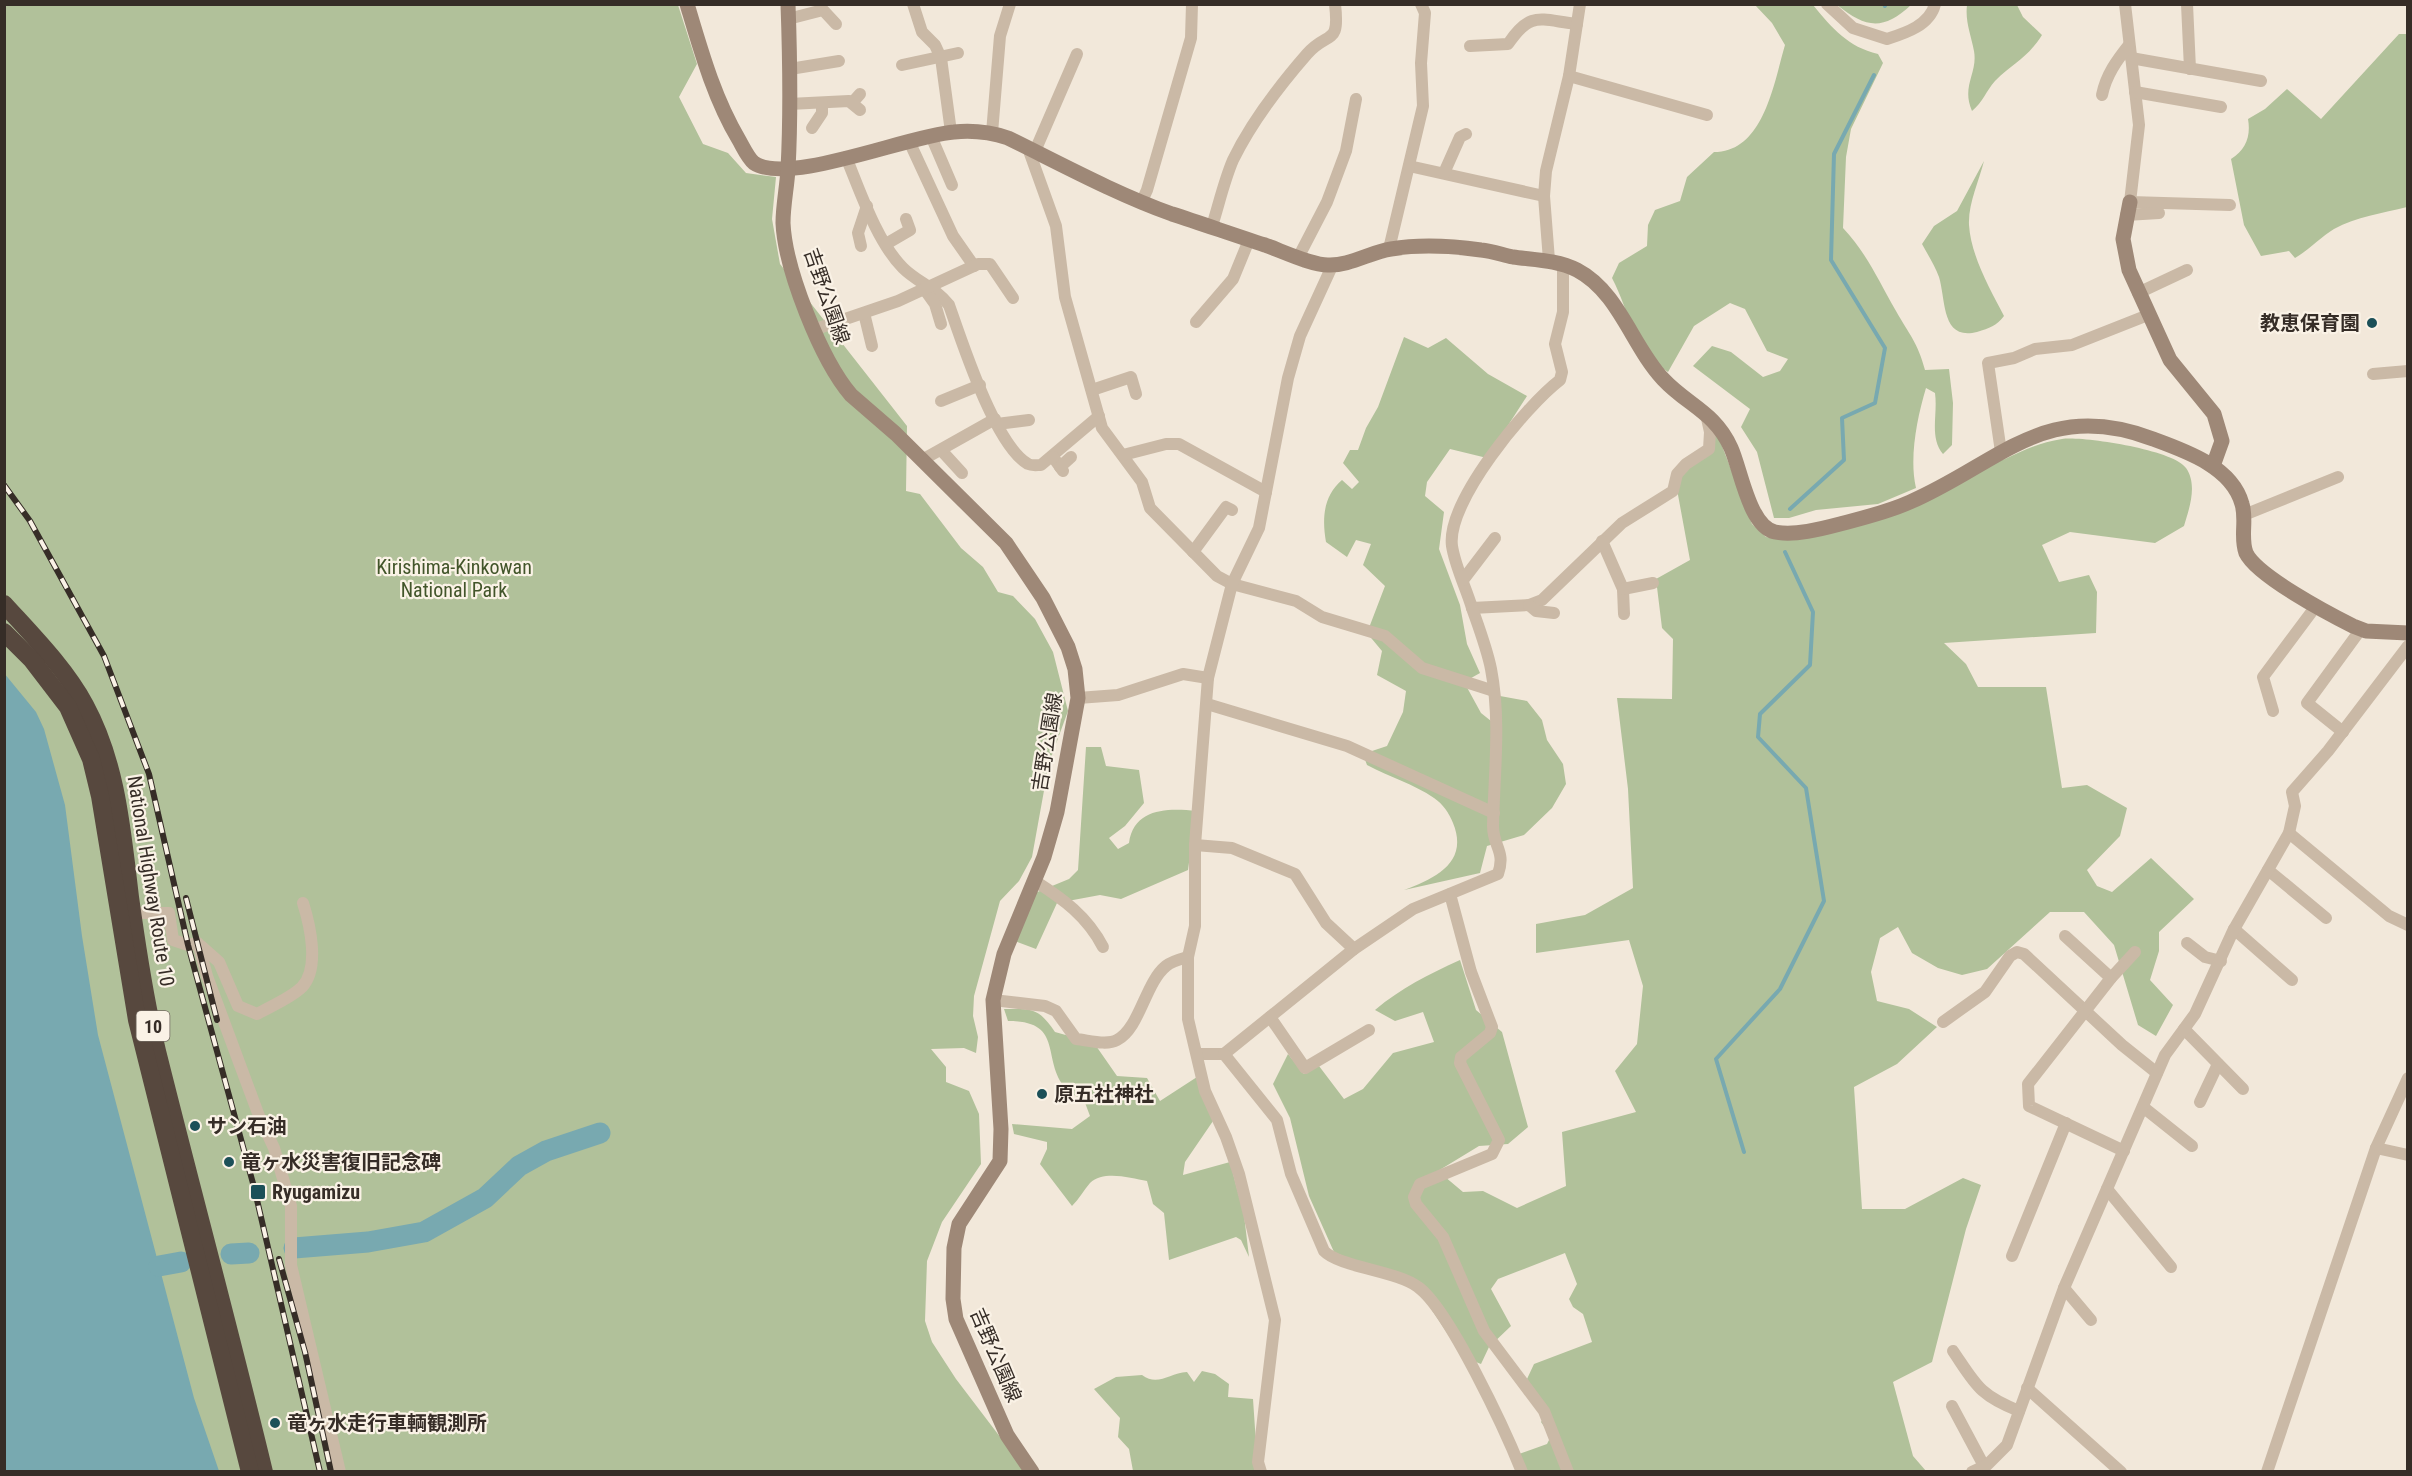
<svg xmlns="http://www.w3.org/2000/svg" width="2412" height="1476" font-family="'Roboto Condensed','Noto Sans JP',sans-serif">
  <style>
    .green { fill: #b1c19a }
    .water { fill: #78a9b0 }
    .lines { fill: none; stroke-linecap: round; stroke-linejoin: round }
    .stream { stroke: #78a9b0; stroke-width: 4 }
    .river { stroke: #78a9b0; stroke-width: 21 }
    .street { stroke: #cab9a6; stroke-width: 12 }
    .secondary { stroke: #9e8877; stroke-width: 15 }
    .highway { stroke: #57483e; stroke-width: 18 }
    .rail-casing { stroke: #362d27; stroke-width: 6 }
    .rail { stroke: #faf2e6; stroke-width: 4; stroke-dasharray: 11; stroke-linecap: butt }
    .poi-dot { fill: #1c5058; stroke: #faf2e6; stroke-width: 2 }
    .labels { text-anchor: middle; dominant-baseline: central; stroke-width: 4.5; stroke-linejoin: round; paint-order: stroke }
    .shield { fill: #faf2e6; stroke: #716860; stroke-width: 1.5 }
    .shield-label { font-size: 18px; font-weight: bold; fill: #362d27 }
    .street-label { font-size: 20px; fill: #362d27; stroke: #faf2e6 }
    .poi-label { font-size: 20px; font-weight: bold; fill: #362d27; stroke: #faf2e6; text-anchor: start }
    .park-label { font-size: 20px; fill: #42552a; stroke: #faf2e6 }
  </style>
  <rect width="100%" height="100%" fill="#f2e8da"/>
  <g class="green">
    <polygon points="5,5 678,5 697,64 679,97 703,144 728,153 746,173 776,177 772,219 780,264 907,426 906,491 920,494 961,548 983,567 998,592 1013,596 1035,619 1053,652 1068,711 1049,763 1032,857 1019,881 1000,901 974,996 973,1016 978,1037 976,1053 964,1048 931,1049 946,1067 946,1082 969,1091 979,1114 981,1164 942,1222 927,1261 925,1321 932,1342 956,1379 1026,1471 5,1472"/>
    <path d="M 1755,5 L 1813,5 C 1832,28 1848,47 1878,54 L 1883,63 L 1851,129 L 1846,157 L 1843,228 C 1868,255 1878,280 1896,311 C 1909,334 1918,343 1925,370 L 1949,369 L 1953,403 L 1952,445 L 1943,454 C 1929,437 1938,415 1935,393 L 1926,388 C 1917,418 1909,458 1916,488 L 1878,504 L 1816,510 L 1789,518 L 1774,518 L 1757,452 L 1741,427 L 1750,409 L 1693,366 L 1712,346 L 1731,352 L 1763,377 L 1780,371 L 1788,359 L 1767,351 L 1745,309 L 1730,303 L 1694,326 L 1668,372 C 1631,348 1631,314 1612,278 L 1619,263 L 1647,246 L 1648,225 L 1655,210 L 1680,201 L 1687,177 L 1714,152 C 1764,152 1774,82 1785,45 L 1772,23 Z"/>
    <path d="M 1837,5 L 1911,5 C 1882,32 1865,27 1837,5 Z"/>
    <path d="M 1967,5 L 2017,5 L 2023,17 L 2042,35 C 2026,60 2014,62 1995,81 C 1986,91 1983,102 1972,111 C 1961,86 1978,73 1974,51 C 1971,35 1965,22 1967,5 Z"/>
    <path d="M 2399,34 L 2408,34 L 2407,207 C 2383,213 2356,217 2334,229 C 2322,236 2309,250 2295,258 L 2289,251 L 2261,256 L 2244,225 L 2231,159 C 2246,150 2251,136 2248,119 L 2265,109 L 2287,89 L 2321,119 Z"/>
    <path d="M 1984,161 C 1979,181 1968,204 1969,225 C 1971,256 1990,289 2004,316 C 1996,326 1990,328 1977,332 C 1941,341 1946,300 1939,277 C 1935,266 1928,255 1922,244 L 1934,226 L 1957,211 Z"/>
    <path d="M 1404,337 L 1428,348 L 1446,338 L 1488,374 L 1527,396 L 1487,458 L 1450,449 L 1427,482 L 1425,496 L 1444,512 L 1439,549 L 1460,605 L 1467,644 L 1480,673 L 1464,682 L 1481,713 L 1491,721 L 1500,696 L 1527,701 L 1542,720 L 1547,740 L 1563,764 L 1566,784 L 1552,808 L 1524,835 L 1487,846 L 1480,873 L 1404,890 C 1436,878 1469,862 1453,823 C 1449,813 1443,804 1434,798 C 1414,784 1389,777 1367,765 L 1363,754 L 1387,746 L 1403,712 L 1406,691 L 1377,675 L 1382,651 L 1367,633 L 1385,586 L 1363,565 L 1371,544 L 1356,540 L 1347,557 L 1326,542 C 1322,519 1323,496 1342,480 L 1352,489 L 1359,482 L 1343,463 L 1350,450 L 1358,450 L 1366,428 L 1378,407 Z"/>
    <path d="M 1715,433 L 1719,438 L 1752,524 L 1766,537 L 1792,540 L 2005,459 C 2024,450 2041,442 2062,439 C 2083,436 2174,450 2186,468 C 2198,485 2189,509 2184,526 L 2155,543 L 2070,532 L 2042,545 L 2059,582 L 2089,575 L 2097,592 L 2096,633 L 1944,643 L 1966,664 L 1978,687 L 2046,687 L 2062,788 L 2087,785 L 2127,808 L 2120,836 L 2087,870 L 2097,886 L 2112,892 L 2151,858 L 2194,899 L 2159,932 L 2159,951 L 2150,980 L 2173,1005 L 2156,1036 L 2138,1025 L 2114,945 L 2084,912 L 2050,912 L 1987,969 L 1962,975 L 1938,968 L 1912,953 L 1898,927 L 1880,938 L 1871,972 L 1877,1001 L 1909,1009 L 1937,1027 L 1897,1064 L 1854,1087 L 1862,1209 L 1905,1209 L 1963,1178 L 1981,1185 L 1966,1229 L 1932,1362 L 1893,1382 L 1913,1456 L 1926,1471 L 1525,1471 L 1519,1454 L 1547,1444 L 1551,1436 L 1541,1422 L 1548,1412 L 1527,1379 L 1534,1364 L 1592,1342 L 1583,1314 L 1573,1307 L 1569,1299 L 1577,1284 L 1565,1253 L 1498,1279 L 1491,1289 L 1511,1326 L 1489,1347 L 1481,1364 L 1463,1357 L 1418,1289 L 1334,1252 L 1309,1196 L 1290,1118 L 1273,1084 L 1288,1054 L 1304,1074 L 1319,1066 L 1344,1099 L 1363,1089 L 1393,1053 L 1434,1042 L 1423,1012 L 1395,1021 L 1375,1010 C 1401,988 1429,974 1460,960 L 1476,1010 L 1502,1032 L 1528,1127 L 1508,1144 L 1479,1146 L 1438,1171 L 1463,1192 L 1483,1191 L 1517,1208 L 1566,1186 L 1562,1132 L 1636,1112 L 1615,1071 L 1637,1044 L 1643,986 L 1629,940 L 1536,953 L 1536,924 L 1585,915 L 1633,888 L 1628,789 L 1617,698 L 1672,699 L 1673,639 L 1662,628 L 1656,579 L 1690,560 L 1676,484 Z"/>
    <path d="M 1086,747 L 1101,747 L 1106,766 L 1139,770 L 1144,803 L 1125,826 L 1109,838 L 1118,849 L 1129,843 C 1134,808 1168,808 1196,811 L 1188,870 L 1121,899 L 1100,895 L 1057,903 L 1036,949 L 1015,941 L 1035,893 L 1069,879 L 1078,870 Z"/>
    <path d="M 1004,1009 C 1032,1009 1038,1007 1055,1032 L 1094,1043 L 1117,1076 L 1147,1078 L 1160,1101 L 1197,1077 L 1213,1121 L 1185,1162 L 1183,1175 L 1230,1162 L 1244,1215 L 1249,1257 L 1241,1240 L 1236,1237 L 1169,1260 L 1164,1213 L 1153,1204 L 1147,1181 C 1130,1178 1104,1170 1090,1183 C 1084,1190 1079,1199 1072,1206 L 1040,1164 L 1047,1149 L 1047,1142 L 1014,1134 L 1012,1124 L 1072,1129 L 1090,1116 L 1084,1100 C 1079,1097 1072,1095 1068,1091 C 1039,1062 1067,1021 1008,1021 Z"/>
    <path d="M 1202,1371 L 1215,1374 L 1229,1384 L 1228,1397 L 1253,1399 L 1257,1458 L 1261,1471 L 1133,1471 L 1129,1449 L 1118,1437 L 1120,1418 L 1094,1389 L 1116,1377 L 1142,1375 C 1158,1387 1169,1373 1187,1372 L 1194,1382 Z"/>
  </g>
  <polygon class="water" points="4,673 36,712 44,729 65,805 82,936 98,1035 194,1398 219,1471 5,1471"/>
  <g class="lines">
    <g class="stream">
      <polyline points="1884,4 1885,6"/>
      <polyline points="1790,509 1844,460 1842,418 1875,403 1885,348 1831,260 1834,154 1874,75"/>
      <polyline points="1744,1152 1716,1059 1780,989 1824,901 1806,788 1758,737 1760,714 1810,665 1813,612 1785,552"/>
    </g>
    <g class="river">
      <polyline points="294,1248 368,1242 424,1232 485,1198 519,1166 546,1151 600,1133"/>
      <polyline points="231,1254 249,1253"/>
      <polyline points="159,1266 181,1262"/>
    </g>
    <g class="street">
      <polyline points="913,4 922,32 935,45 941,58 951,132"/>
      <path d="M 1827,4 L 1853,28 L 1887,39 C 1906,33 1930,25 1935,4"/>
      <polyline points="2125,4 2139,125 2130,202 2230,205"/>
      <polyline points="2187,4 2190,69"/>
      <polyline points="788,19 823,10 836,24"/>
      <path d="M 1470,46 L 1508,44 C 1531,10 1540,20 1577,24"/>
      <polyline points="2131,58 2261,81"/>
      <polyline points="902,65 958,53"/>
      <polyline points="790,69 839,61"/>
      <polyline points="1569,76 1707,115"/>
      <polyline points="2135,92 2221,107"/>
      <path d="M 2102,95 C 2106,75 2117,60 2129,45"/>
      <polyline points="852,103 860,94"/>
      <polyline points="789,104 849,101 860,110"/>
      <polyline points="812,128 822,113 822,104"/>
      <polyline points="992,133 1000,36 1010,4"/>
      <polyline points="931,136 952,185"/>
      <polyline points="909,141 953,236 974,266"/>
      <polyline points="1028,148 1056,226 1065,297 1102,428 1142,482 1150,508 1217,576 1232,584 1296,601 1322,617 1385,636 1422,668 1494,691"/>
      <polyline points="1035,151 1077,54"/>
      <path d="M 846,157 C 860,191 877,242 903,268 C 917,282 936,288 949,305 C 962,342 995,445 1028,464 C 1032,466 1037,465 1041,465 L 1099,416"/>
      <polyline points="1409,166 1544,196"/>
      <polyline points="1444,173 1460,137 1466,134"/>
      <polyline points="1142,201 1147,190 1191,38 1192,4"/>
      <polyline points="2126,215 2159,213"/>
      <path d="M 1212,226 C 1219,204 1224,181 1233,160 C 1251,123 1280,85 1307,54 C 1328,30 1340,47 1335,4"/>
      <polyline points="886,244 910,230 906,219"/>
      <polyline points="861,246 858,233 867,206"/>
      <polyline points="1389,249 1423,106 1421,63 1425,13 1421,4"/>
      <polyline points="1299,256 1327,202 1346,151 1356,99"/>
      <polyline points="1549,260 1544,196 1546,171 1569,76 1580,4"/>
      <path d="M 1563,265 L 1563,312 L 1555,344 L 1562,372 L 1560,380 C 1526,406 1446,502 1452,546 C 1455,566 1466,588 1472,608 L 1529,605 L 1542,600 L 1622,523 L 1673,491 L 1677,474 L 1686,464 L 1709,449 L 1710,432 L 1706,414"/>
      <polyline points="925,290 935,304 941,324"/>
      <polyline points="2138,293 2187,270"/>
      <polyline points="864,313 872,346"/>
      <polyline points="1196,322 1233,279 1249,240"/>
      <polyline points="813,330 898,301 978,264 990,264 1013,298"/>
      <polyline points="2373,374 2408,371"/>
      <polyline points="1092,390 1131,377 1136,394"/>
      <polyline points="941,401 980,385"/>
      <polyline points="997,424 1029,420"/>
      <polyline points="941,450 962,473"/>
      <polyline points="2001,452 1988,363 2014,358 2035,349 2072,345 2148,315"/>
      <polyline points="1123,455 1166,444 1179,444 1266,492"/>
      <polyline points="1053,457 1063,471"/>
      <polyline points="922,460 995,419"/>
      <polyline points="1060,467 1071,457"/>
      <polyline points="2244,515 2338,477"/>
      <polyline points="1602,541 1623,589 1624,614"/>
      <polyline points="1193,552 1226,507 1232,510"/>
      <polyline points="1463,580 1495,538"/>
      <polyline points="1623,589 1653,583"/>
      <polyline points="1529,605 1536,611 1554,613"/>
      <polyline points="1078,698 1118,695 1183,674 1208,678"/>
      <polyline points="1207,704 1347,746 1494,813"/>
      <polyline points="2273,711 2263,677 2316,606"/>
      <polyline points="2343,732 2307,703 2361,629"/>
      <polyline points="2289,833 2389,916 2408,925"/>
      <polyline points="1195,845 1232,848 1295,874 1326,923 1354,949"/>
      <polyline points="2268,870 2326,918"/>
      <path d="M 1035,881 C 1063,899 1087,916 1103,947"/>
      <polyline points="1450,894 1471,972 1492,1027 1490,1033 1461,1057 1460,1063 1499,1140 1492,1154 1420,1184 1414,1197 1416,1204 1443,1237 1484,1331 1544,1411 1568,1472"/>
      <polyline points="133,913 169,913 173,940 188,945 198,943 207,976 259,1116 274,1148 291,1206 291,1265 340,1472"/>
      <polyline points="2234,929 2292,980"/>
      <polyline points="2065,936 2111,978"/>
      <polyline points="2187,943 2205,957 2221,961"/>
      <path d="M 201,946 L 219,962 L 238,1006 L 257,1014 C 271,1006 291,998 302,987 C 320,968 310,925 303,903"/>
      <path d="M 993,1000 L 1045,1006 L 1056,1011 L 1076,1039 C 1088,1040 1106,1046 1117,1040 C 1140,1028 1145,983 1166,966 C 1172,961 1181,959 1188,957"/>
      <polyline points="1270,1017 1305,1068 1369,1030"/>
      <polyline points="1943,1022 1985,992 2010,956 2017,952 2024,954 2122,1045 2157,1073"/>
      <polyline points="2184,1029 2243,1089"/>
      <path d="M 1198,1054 L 1224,1054 L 1354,949 L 1413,909 L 1498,874 C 1506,851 1493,847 1493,826 C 1494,774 1501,721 1491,669 C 1487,649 1479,628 1472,608"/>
      <path d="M 1224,1054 L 1277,1120 L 1291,1174 L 1324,1251 C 1339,1267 1397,1271 1418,1287 C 1449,1309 1506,1432 1522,1472"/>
      <polyline points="2200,1102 2218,1064"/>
      <polyline points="2143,1107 2192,1146"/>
      <polyline points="2376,1148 2408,1155"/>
      <polyline points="2124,1151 2029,1106 2028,1084 2111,978 2135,952"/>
      <polyline points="2107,1189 2171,1267"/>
      <polyline points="2012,1256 2066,1123"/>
      <polyline points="2064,1288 2091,1320"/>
      <path d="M 1953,1351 C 1976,1385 1979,1395 2019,1411"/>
      <polyline points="2027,1388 2121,1472"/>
      <polyline points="1952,1406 1984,1466"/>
      <polyline points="1261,1472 1258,1462 1275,1320 1239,1174 1226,1137 1205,1091 1188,1019 1188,957 1195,926 1195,845 1208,678 1232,584 1259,528 1288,378 1300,336 1333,264"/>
      <polyline points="1972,1472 1987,1465 2007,1445 2064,1288 2165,1055 2195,1014 2233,931 2289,833 2295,806 2292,792 2328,751 2408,646"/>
      <polyline points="2267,1472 2376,1148 2408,1078"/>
    </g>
    <g class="secondary">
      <path d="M 687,4 C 701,51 714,98 739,140 C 743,147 748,158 754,163 C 788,186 910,135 954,132 C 973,130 990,132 1008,138 C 1061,164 1116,194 1172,214 C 1203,224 1234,235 1265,245 C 1282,251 1311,265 1328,265 C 1349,266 1371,252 1391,249 C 1421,244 1452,246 1481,250 C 1492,251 1503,255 1513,257 C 1535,260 1557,260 1577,270 C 1619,292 1632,346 1663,379 C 1687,405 1715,412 1731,448 C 1741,470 1749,526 1775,532 C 1794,536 1821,529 1840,524 C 1863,518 1888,512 1910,502 C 2000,463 2045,398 2153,439 C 2186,451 2232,467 2242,504 C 2247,520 2240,537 2246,553 C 2257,576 2329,614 2353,626 L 2366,631 L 2408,633"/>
      <path d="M 788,4 C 790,59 791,114 788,169 C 787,187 783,205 783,223 C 785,269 821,360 851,395 L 896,434 L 1006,543 L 1043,598 L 1068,647 L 1075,669 L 1078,698 L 1057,812 L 1044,857 L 1004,954 L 993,1000 L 1001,1129 L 1000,1161 L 959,1224 L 954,1248 L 953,1299 L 956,1319 L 1007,1435 L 1032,1472"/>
      <polyline points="2130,202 2123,239 2129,270 2170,360 2214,414 2222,441 2213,466"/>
    </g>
    <g class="highway">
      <path d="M 4,604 C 33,636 65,668 85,705 C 117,764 122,831 130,897 C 137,948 145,1001 157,1051 C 192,1191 230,1331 264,1472"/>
      <polyline points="4,632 32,660 68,707 91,759 100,796 137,1020 250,1472"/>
    </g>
    <defs>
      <g id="rail">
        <polyline points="4,485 30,521 104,656 149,774 188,945 254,1187 320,1472"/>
        <polyline points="186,898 217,1020"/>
        <polyline points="279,1259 305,1352 331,1472"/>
      </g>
    </defs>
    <use href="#rail" class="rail-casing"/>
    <use href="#rail" class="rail"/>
  </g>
  <g class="poi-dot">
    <circle cx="2372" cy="323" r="6"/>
    <circle cx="1042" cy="1094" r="6"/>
    <circle cx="195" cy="1126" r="6"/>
    <circle cx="229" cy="1162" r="6"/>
    <rect x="250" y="1184" width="16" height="16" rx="3"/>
    <circle cx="275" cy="1423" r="6"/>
  </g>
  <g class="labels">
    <rect class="shield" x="136.5" y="1011" width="33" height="30" rx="4.5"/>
    <g class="shield-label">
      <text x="153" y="1026">10</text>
    </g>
    <g class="street-label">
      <text transform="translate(827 296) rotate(71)">吉野公園線</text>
      <text transform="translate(1047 742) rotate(-81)">吉野公園線</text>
      <text transform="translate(151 881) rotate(81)">National Highway Route 10</text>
      <text transform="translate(996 1355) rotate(67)">吉野公園線</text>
    </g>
    <g class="poi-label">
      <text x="2360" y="323" text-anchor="end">教恵保育園</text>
      <text x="1054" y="1094">原五社神社</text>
      <text x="207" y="1126">サン石油</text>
      <text x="241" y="1162">竜ヶ水災害復旧記念碑</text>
      <text x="272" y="1192">Ryugamizu</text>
      <text x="287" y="1423">竜ヶ水走行車輌観測所</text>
    </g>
    <g class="park-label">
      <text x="454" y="567">Kirishima-Kinkowan<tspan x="454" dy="23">National Park</tspan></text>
    </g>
  </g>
  <rect width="2412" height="1476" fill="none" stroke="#362d27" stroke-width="12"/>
</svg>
